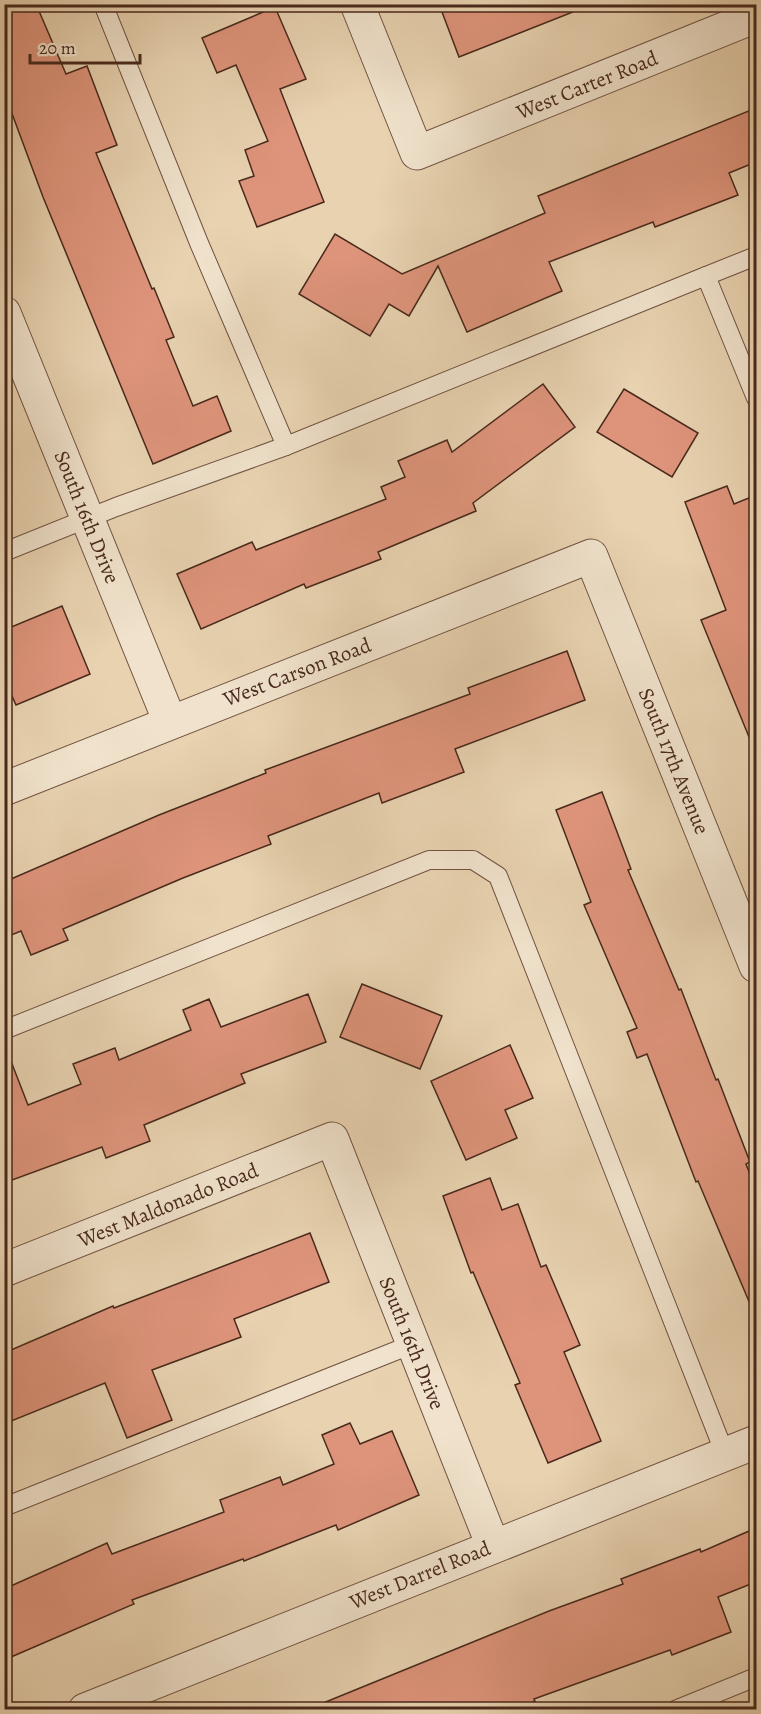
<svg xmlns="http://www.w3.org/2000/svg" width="761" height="1714" font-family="Alegreya,serif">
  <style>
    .building { fill: #de947b; stroke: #48291c; stroke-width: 1.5 }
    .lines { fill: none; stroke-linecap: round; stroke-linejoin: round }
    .lane-casing { stroke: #705341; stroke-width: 20 }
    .street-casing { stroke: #705341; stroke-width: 35 }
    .lane { stroke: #f0e2cc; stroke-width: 18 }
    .street { stroke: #f0e2cc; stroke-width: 33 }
    .labels { text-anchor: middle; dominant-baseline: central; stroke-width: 4.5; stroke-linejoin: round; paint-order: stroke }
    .street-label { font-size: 21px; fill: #48291c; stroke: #f0e2cc }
  </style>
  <rect width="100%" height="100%" fill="#e8d2b0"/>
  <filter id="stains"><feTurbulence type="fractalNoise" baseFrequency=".00333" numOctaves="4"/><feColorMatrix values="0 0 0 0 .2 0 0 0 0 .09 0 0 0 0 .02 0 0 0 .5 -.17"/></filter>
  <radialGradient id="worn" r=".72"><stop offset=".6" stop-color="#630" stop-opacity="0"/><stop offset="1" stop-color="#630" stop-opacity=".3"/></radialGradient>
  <g class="building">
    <polygon points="4,4 36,4 66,74 87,66 117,145 96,153 152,289 154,288 174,337 166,340 193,406 217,396 231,431 153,464 43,197 4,92"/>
    <polygon points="439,4 588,4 588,6 459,57"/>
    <polygon points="275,7 306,79 280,89 324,202 257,227 239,181 254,176 245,150 268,141 236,65 217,73 202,38"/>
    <polygon points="756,108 756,162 729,173 738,195 655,227 653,222 549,262 562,291 467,332 438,266 409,316 389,304 370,336 299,294 335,234 402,274 545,213 538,196"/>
    <polygon points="543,384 575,427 473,503 476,511 378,552 381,559 306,588 304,584 201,629 177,574 252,542 256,550 386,499 381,487 405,477 398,461 447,440 452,452"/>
    <polygon points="624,389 698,433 672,477 597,432"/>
    <polygon points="727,486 734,504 756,495 756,754 701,620 726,610 685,502"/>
    <polygon points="62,606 90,674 16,705 4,678 4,630"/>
    <polygon points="567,651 585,700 455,749 464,772 382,803 379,793 268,836 271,844 183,878 63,929 68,940 31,955 21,931 4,938 4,882 159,815 266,773 265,770 470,694 468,688"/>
    <polygon points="602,792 631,869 628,870 679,990 681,989 716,1080 718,1079 750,1162 746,1164 756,1189 756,1318 698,1181 696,1182 647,1054 637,1058 627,1032 637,1028 584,905 591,902 556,810"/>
    <polygon points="362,984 442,1016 420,1069 340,1037"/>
    <polygon points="308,994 326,1042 241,1074 245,1083 144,1125 150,1141 106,1158 102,1147 4,1183 4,1051 7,1051 28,1105 81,1084 73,1064 115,1048 119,1060 191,1030 183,1010 209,999 221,1027"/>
    <polygon points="510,1045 533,1098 505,1110 517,1138 466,1160 431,1081"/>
    <polygon points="490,1178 502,1210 518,1204 541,1267 546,1265 580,1345 564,1352 601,1441 548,1463 515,1385 520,1383 473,1272 471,1273 443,1196"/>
    <polygon points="310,1233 329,1282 234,1319 241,1337 152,1370 172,1420 127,1438 105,1383 4,1424 4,1353 113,1306 114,1308"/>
    <polygon points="350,1423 360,1444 392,1431 419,1495 338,1530 336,1525 244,1561 243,1559 132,1600 134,1604 4,1660 4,1589 107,1543 112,1554 224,1512 220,1500 280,1477 283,1485 334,1464 322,1435"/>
    <polygon points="756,1528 756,1582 718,1597 731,1632 672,1655 670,1650 534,1699 535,1701 514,1710 306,1710 549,1611 623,1584 621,1579 700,1549 701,1552"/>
  </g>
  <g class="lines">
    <defs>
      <g id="lane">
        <polyline points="103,4 199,243 286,446"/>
        <polyline points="706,276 756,256"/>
        <polyline points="4,552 116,507 286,446 706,276 756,398"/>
        <polyline points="4,1030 429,860 473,860 498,876 725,1454"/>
        <polyline points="4,1507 413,1344"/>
        <polyline points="675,1710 756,1677"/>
      </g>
      <g id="street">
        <polyline points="357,4 417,153 756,16"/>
        <polyline points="4,313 170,722"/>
        <polyline points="4,789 591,556 756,966"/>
        <polyline points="4,1270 332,1139 493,1546"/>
        <polyline points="85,1710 756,1442"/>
      </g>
    </defs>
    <use href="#lane" class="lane-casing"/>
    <use href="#street" class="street-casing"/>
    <use href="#lane" class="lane"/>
    <use href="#street" class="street"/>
  </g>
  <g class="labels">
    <g class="street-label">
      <text transform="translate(587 85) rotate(-22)">West Carter Road</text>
      <text transform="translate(87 517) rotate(68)">South 16th Drive</text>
      <text transform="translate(297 672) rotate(-21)">West Carson Road</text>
      <text transform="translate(674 761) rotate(68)">South 17th Avenue</text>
      <text transform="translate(168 1205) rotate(-22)">West Maldonado Road</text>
      <text transform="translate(412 1343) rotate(68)">South 16th Drive</text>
      <text transform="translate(420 1575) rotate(-22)">West Darrel Road</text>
    </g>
  </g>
  <rect width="761" height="1714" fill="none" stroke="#e8d2b0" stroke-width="24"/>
  <rect x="6" y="6" width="749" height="1702" fill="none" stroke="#48291c" stroke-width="3"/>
  <rect x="12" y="12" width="737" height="1690" fill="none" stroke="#48291c" stroke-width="1.5"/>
  <path d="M30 54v9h110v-9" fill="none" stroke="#48291c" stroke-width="3"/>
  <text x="39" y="54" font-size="18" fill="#48291c" stroke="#f0e2cc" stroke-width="4.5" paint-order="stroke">20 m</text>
  <rect width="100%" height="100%" filter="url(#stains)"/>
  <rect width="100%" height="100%" fill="url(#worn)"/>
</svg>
